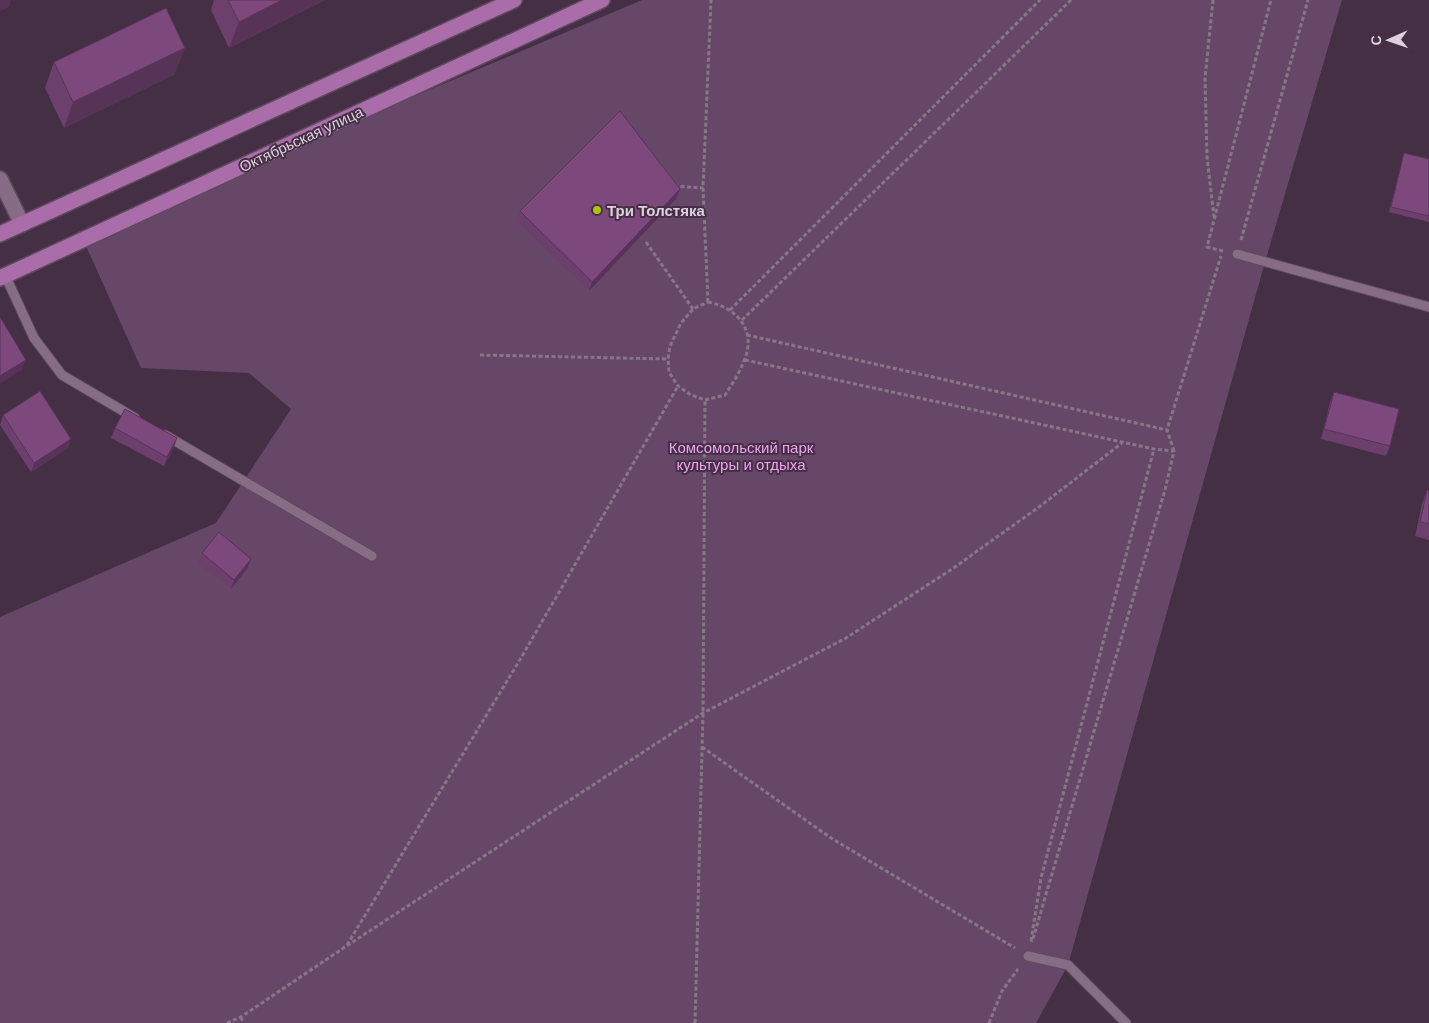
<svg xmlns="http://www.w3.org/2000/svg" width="1429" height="1023" font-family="Helvetica,sans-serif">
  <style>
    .green { fill: #674767 }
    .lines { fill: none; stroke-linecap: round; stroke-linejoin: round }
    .lane-casing { stroke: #5d4b5d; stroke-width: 11 }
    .street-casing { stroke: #5d4b5d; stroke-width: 18 }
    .primary-casing { stroke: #5d4b5d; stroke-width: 18 }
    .path { stroke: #887688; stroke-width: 3; stroke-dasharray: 4 2.5; stroke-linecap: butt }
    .lane { stroke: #866d85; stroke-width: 9 }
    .street { stroke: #866d85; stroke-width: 15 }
    .primary { stroke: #aa6daa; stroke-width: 15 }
    .wall { fill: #6c3f6c }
    .shaded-wall { fill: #583358 }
    .building { fill: #7d497d; stroke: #583358 }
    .poi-dot { fill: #b0c500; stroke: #452f45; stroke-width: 2 }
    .labels { text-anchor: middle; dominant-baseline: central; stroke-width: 4; stroke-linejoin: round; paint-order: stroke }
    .street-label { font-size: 15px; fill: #ded0dd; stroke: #452f45 }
    .poi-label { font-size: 15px; font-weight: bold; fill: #ded0dd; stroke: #452f45; text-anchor: start }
    .park-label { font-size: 15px; fill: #eea3ee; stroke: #452f45 }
  </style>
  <rect width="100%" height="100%" fill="#452f45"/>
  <polygon class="green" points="642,0 1342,0 1265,262 1068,965 1036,1023 0,1023 0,617 216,523 291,409 249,373 141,368 82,237"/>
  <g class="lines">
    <defs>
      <g id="lane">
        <polyline points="1237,254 1429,307"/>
        <polyline points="5,275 34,338 62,375 135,418"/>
        <polyline points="165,435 372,556"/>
        <polyline points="1028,956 1068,965 1126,1023"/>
      </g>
      <polyline id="street" points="0,179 22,224"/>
      <g id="primary">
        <polyline points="0,234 514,0"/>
        <polyline points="0,278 602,0"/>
      </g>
    </defs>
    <use href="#lane" class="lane-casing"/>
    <use href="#street" class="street-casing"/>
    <use href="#primary" class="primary-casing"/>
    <g class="path">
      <polyline points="1213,0 1205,78 1207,157 1214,217"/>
      <polyline points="674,186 703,188"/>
      <polyline points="1241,240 1308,0"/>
      <polyline points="646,242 693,309"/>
      <polyline points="1223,251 1207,247 1271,0"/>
      <polyline points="708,302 703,188 711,0"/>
      <path d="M 708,302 C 738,308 757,331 744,361 C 739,374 732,384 725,395 L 705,400 L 691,395 L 678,386 L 669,372 L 668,359 L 670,346 L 681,323 L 693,309 Z"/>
      <polyline points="730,310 1040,0"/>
      <polyline points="742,320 1071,0"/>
      <polyline points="747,335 1167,430"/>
      <polyline points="480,355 668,359"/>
      <polyline points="745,360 1154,449 1174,451 1165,490 1032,942"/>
      <polyline points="1174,451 1167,430 1221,256"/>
      <polyline points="702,747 831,838 1015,948"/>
      <polyline points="1031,941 1041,878 1154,449"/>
      <polyline points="347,945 521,658 678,386"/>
      <polyline points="241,1017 243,1023"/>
      <polyline points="227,1023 241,1017 345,947 703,713 846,638 952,569 1039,507 1122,443"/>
      <polyline points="695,1023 703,713 705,400"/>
      <polyline points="989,1023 1002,991 1018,969"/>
    </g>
    <use href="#lane" class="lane"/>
    <use href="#street" class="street"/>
    <use href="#primary" class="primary"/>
  </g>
  <g class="wall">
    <polygon points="214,0 325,0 229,48 211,10"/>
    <polygon points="54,62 175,74 64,128 45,88"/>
    <polygon points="1404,153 1429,159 1429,222 1389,212"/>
    <polygon points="680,189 676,199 589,291 517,221 520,211"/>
    <polygon points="1334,392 1390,446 1386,456 1321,439 1330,402"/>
    <polygon points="3,415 68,448 31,472 0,425"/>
    <polygon points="115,428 174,447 164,466 111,438"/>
    <polygon points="1427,490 1429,490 1429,540 1415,536 1422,504"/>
    <polygon points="202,553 251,559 247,569 231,589 198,563"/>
  </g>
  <g class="shaded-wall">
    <polygon points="0,0 11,0 9,7 0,11"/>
    <polygon points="282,0 325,0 229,48 239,22"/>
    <polygon points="185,48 175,74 64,128 73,102"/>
    <polygon points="680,189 676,199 589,291 592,282"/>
    <polygon points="26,360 22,370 0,384 0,376"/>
    <polygon points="177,438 174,447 164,466 167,457"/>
    <polygon points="71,439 68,448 31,472 34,463"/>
    <polygon points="251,559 247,569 231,589 234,580"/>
  </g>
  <g class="building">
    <polygon points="228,0 282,0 239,22"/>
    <polygon points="166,8 185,48 73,102 54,62"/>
    <polygon points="620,111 680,189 592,282 520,211"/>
    <polygon points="1404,153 1429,159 1429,216 1391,207"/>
    <polygon points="0,317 26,360 0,376"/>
    <polygon points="40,391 71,439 34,463 3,415"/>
    <polygon points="1334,392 1399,409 1390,446 1324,429"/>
    <polygon points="125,409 177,438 167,457 115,428"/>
    <polygon points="1427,490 1429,490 1429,524 1420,522"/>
    <polygon points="219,532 251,559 234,580 202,553"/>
  </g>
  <circle class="poi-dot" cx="597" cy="210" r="5"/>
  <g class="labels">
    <g class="street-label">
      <text transform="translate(301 139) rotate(-25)">Октябрьская улица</text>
    </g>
    <g class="poi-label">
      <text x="607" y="210">Три Толстяка</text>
    </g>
    <g class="park-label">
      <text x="741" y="447">Комсомольский парк<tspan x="741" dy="17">культуры и отдыха</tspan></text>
    </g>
  </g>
  <g transform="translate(1389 40) rotate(268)" stroke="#452f45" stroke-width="4" paint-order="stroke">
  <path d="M0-4L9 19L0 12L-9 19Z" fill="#ded0dd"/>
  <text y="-8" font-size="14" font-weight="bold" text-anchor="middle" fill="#ded0dd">С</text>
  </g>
</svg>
